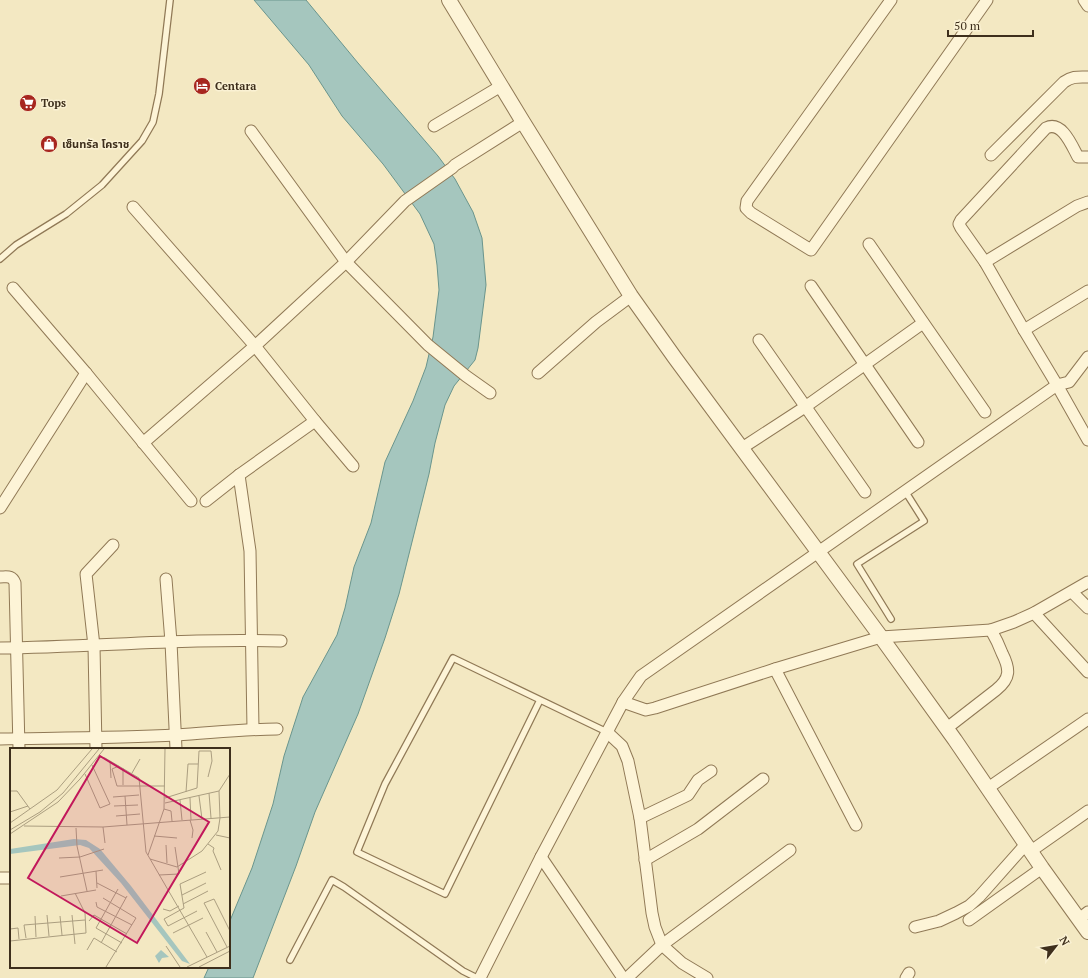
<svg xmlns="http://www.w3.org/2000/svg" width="1088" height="978" font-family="'PT Serif','Noto Sans Thai',serif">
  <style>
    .water { fill: #a5c6be; stroke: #6a958d }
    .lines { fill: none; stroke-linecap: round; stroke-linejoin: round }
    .service-casing { stroke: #907956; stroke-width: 8 }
    .minor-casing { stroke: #907956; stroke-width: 13 }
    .tertiary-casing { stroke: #907956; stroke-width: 16 }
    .service { stroke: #fdf4d7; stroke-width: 5.5 }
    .minor { stroke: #fdf4d7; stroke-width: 11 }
    .tertiary { stroke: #fdf4d7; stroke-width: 14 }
    .labels { text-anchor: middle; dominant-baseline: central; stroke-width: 3; stroke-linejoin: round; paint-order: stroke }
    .poi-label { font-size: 11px; font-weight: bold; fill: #3e2f1c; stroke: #faf1d3; text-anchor: start }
    .inset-road { fill: none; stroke: #ab9e80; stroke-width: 1 }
    .view { fill: #c2185b; fill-opacity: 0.15; stroke: #c2185b; stroke-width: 2 }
    .inset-edge { fill: none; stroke: #3e2f1c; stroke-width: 2 }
  </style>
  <rect width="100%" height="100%" fill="#f3e8c2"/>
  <polygon class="water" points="254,0 306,0 358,63 438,156 455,179 473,212 482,238 486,285 478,348 475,360 454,386 445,405 435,443 429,474 399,594 385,638 358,714 315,812 296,866 253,978 204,978 209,967 229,967 229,923 252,868 273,804 284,756 303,697 337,635 345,608 354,567 371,523 385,462 413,401 426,367 433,337 439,290 437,265 434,244 420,214 383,164 342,116 309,65"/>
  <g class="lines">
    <defs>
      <g id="service">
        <polyline points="0,259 16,245 66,214 102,185 142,141 153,122 159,94 170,0"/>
        <polyline points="891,619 857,564 924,521 905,491"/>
        <polyline points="540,700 445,894 357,852 385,784 453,658 607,732"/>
        <polyline points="290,960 332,880 344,887 463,971 477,978"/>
      </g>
      <g id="minor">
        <polyline points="891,0 747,201 746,208 751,213 811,250 987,0"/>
        <polyline points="1084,0 1088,6"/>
        <polyline points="434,126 501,86"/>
        <polyline points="251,131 346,262 428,345 466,376 490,393"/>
        <path d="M 991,155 L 1064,82 C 1073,76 1078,77 1088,77"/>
        <path d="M 1088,157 L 1078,157 C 1072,146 1062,120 1046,128 L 961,220 L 959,224 L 961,228 L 985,262 L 1024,330 L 1057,385 L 1088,440"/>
        <polyline points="133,207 255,346 315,421 353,466"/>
        <polyline points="869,244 985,412"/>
        <polyline points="985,262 1077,206 1088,202"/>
        <polyline points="811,286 918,442"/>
        <polyline points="13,288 86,373 191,501"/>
        <polyline points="1024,330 1088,291"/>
        <polyline points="759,340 865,492"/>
        <polyline points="538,373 596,322 631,296"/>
        <polyline points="143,443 255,346 346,262 405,201 452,168 455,165 523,122"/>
        <polyline points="742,448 805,407 923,323"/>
        <polyline points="239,475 250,551 253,729"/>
        <polyline points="206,501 239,475 315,421"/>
        <polyline points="0,508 86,373"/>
        <path d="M 0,577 C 7,577 12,575 15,583 L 19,749"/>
        <polyline points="166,579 171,642 176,749"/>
        <polyline points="1072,592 1088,608"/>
        <polyline points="1034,613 1088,672"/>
        <path d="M 0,648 C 94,647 188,638 281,641"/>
        <polyline points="775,669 856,825"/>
        <polyline points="623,702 646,710 655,708 775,669 881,637 991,630"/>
        <path d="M 947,728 L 996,690 C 1011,678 1010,669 1002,653 C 999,645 995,637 991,630 L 1014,622 L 1034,613 L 1088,582"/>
        <polyline points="607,732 622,746 628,761 640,818 652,913 655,927 662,945 682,963 707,978"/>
        <path d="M 0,739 C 59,738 118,738 177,735 C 210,733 244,729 277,729"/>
        <polyline points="96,749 94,646 86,574 113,545"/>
        <polyline points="988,788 1088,719"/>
        <polyline points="640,818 688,795 698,780 711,771"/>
        <polyline points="1031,851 1088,811"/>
        <polyline points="541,857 623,978"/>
        <polyline points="645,860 698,829 763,779"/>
        <polyline points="0,878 11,878"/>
        <polyline points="1079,919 1088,912"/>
        <polyline points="969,920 1042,868"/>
        <polyline points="915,927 939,921 956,913 969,906 979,897 1026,844"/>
        <polyline points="480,978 541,857 623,702 641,676 1057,385 1069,382 1088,357"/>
        <polyline points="627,978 662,945 790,850"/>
        <polyline points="906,978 909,973"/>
      </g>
      <polyline id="tertiary" points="449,0 523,122 631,296 675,358 881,637 955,740 1042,868 1088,932"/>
    </defs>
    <use href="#service" class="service-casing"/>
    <use href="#minor" class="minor-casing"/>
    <use href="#tertiary" class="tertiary-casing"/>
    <use href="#service" class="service"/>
    <use href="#minor" class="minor"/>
    <use href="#tertiary" class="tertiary"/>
  </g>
  <defs>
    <symbol id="hotel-disc" viewBox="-11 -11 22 22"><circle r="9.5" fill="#a7261f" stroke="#faf1d3"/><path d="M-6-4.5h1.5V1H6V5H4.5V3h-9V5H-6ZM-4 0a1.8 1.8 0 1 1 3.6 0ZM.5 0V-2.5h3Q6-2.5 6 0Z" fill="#fff"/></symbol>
    <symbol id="supermarket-disc" viewBox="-11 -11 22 22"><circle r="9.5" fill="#a7261f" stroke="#faf1d3"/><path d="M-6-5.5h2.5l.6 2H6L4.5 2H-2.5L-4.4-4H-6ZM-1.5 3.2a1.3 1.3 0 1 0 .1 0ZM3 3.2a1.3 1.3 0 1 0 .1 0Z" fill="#fff"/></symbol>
    <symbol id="shop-disc" viewBox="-11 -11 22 22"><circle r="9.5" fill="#a7261f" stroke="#faf1d3"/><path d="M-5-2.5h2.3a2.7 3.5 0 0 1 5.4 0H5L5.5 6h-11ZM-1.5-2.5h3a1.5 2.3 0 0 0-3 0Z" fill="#fff"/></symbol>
  </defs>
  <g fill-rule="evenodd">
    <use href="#hotel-disc" x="192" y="76" width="20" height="20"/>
    <use href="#supermarket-disc" x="18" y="93" width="20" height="20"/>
    <use href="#shop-disc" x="39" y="134" width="20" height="20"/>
  </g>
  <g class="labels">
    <g class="poi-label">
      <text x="215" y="86">Centara</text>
      <text x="41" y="103">Tops</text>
      <text x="62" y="144">เซ็นทรัล โคราช</text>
    </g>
  </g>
  <g transform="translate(10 748)">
    <rect width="220" height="220" fill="#f3e8c2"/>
    <path d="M 64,91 L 76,92 L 90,101 L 121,138 L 180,216 L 172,213 L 111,135 L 79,100 L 70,97 L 0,106 L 0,101 ZM 151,202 L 159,209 L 152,210 L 149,215 L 145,208 Z" fill="#a5c6be"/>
    <path class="inset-road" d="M 155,1 L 154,61 L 161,63 L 162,73M 88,9 L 95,10 L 129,30 L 136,104 L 197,209M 100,13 L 101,30M 109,18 L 102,21 L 107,38 L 155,38M 122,25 L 130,11M 75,26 L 90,60 L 100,56 L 82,17M 113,37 L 113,20M 0,43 L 7,43 L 20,61M 176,44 L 178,16 L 188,16M 199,45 L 201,70M 115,48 L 117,77M 189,48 L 192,71M 103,49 L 129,47M 155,50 L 187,40 L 189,3 L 201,3 L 202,13 L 198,29M 180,50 L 181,72M 170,52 L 172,72M 155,55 L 209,43 L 220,26M 104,58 L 128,57M 0,64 L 18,58M 106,68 L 130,66M 180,72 L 183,82 L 182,90M 0,75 L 47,42 L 82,1M 14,78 L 93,79 L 220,69M 93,79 L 95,95M 66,80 L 67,98 L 77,143M 0,82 L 30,64 L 53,45 L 89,1M 0,86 L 48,54 L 70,31 L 94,1M 206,87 L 220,90M 144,88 L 167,90M 198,96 L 204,100 L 203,103 L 211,122M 156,97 L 157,115M 138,107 L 154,61M 49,110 L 70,109 L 94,101M 140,111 L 167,119 L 192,103 L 208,83 L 210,70 L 209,43M 86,123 L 87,140M 149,127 L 169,126 L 165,99M 50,129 L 93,122M 87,135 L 116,150M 108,141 L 86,180 L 112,195M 172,147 L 196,135M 51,148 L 86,142M 93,150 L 126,170 L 96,219M 86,154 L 87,159 L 122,177M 173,156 L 198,143M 153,161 L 160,163 L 169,158M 187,163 L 158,178 L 154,171 L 174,160 L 170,136 L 196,124M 37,167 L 39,188M 62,167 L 65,196M 25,168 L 26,189M 50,168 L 52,187M 79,173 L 84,167 L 117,186M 0,181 L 8,180 L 9,191M 196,184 L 207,204M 163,185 L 193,170M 16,190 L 14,177 L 75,172M 0,193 L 76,185 L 75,165 L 65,145M 91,195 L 117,148M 156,198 L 170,219M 217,199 L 194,155 L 204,151 L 220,183M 77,202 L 84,190 L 107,204M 177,219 L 220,198M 189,219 L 220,203"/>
    <path class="view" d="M 90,8 L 199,74 L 127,195 L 18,130 Z"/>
    <rect width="220" height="220" class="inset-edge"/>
  </g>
  <g transform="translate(1056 946) rotate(59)" stroke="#faf1d3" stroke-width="3" paint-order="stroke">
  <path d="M0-3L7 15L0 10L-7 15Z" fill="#3e2f1c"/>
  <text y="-6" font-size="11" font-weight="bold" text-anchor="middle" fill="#3e2f1c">N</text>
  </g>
  <path d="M948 30v6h85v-6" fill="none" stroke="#3e2f1c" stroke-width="2"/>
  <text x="954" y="30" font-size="12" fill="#3e2f1c" stroke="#faf1d3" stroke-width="3" paint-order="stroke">50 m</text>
</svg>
